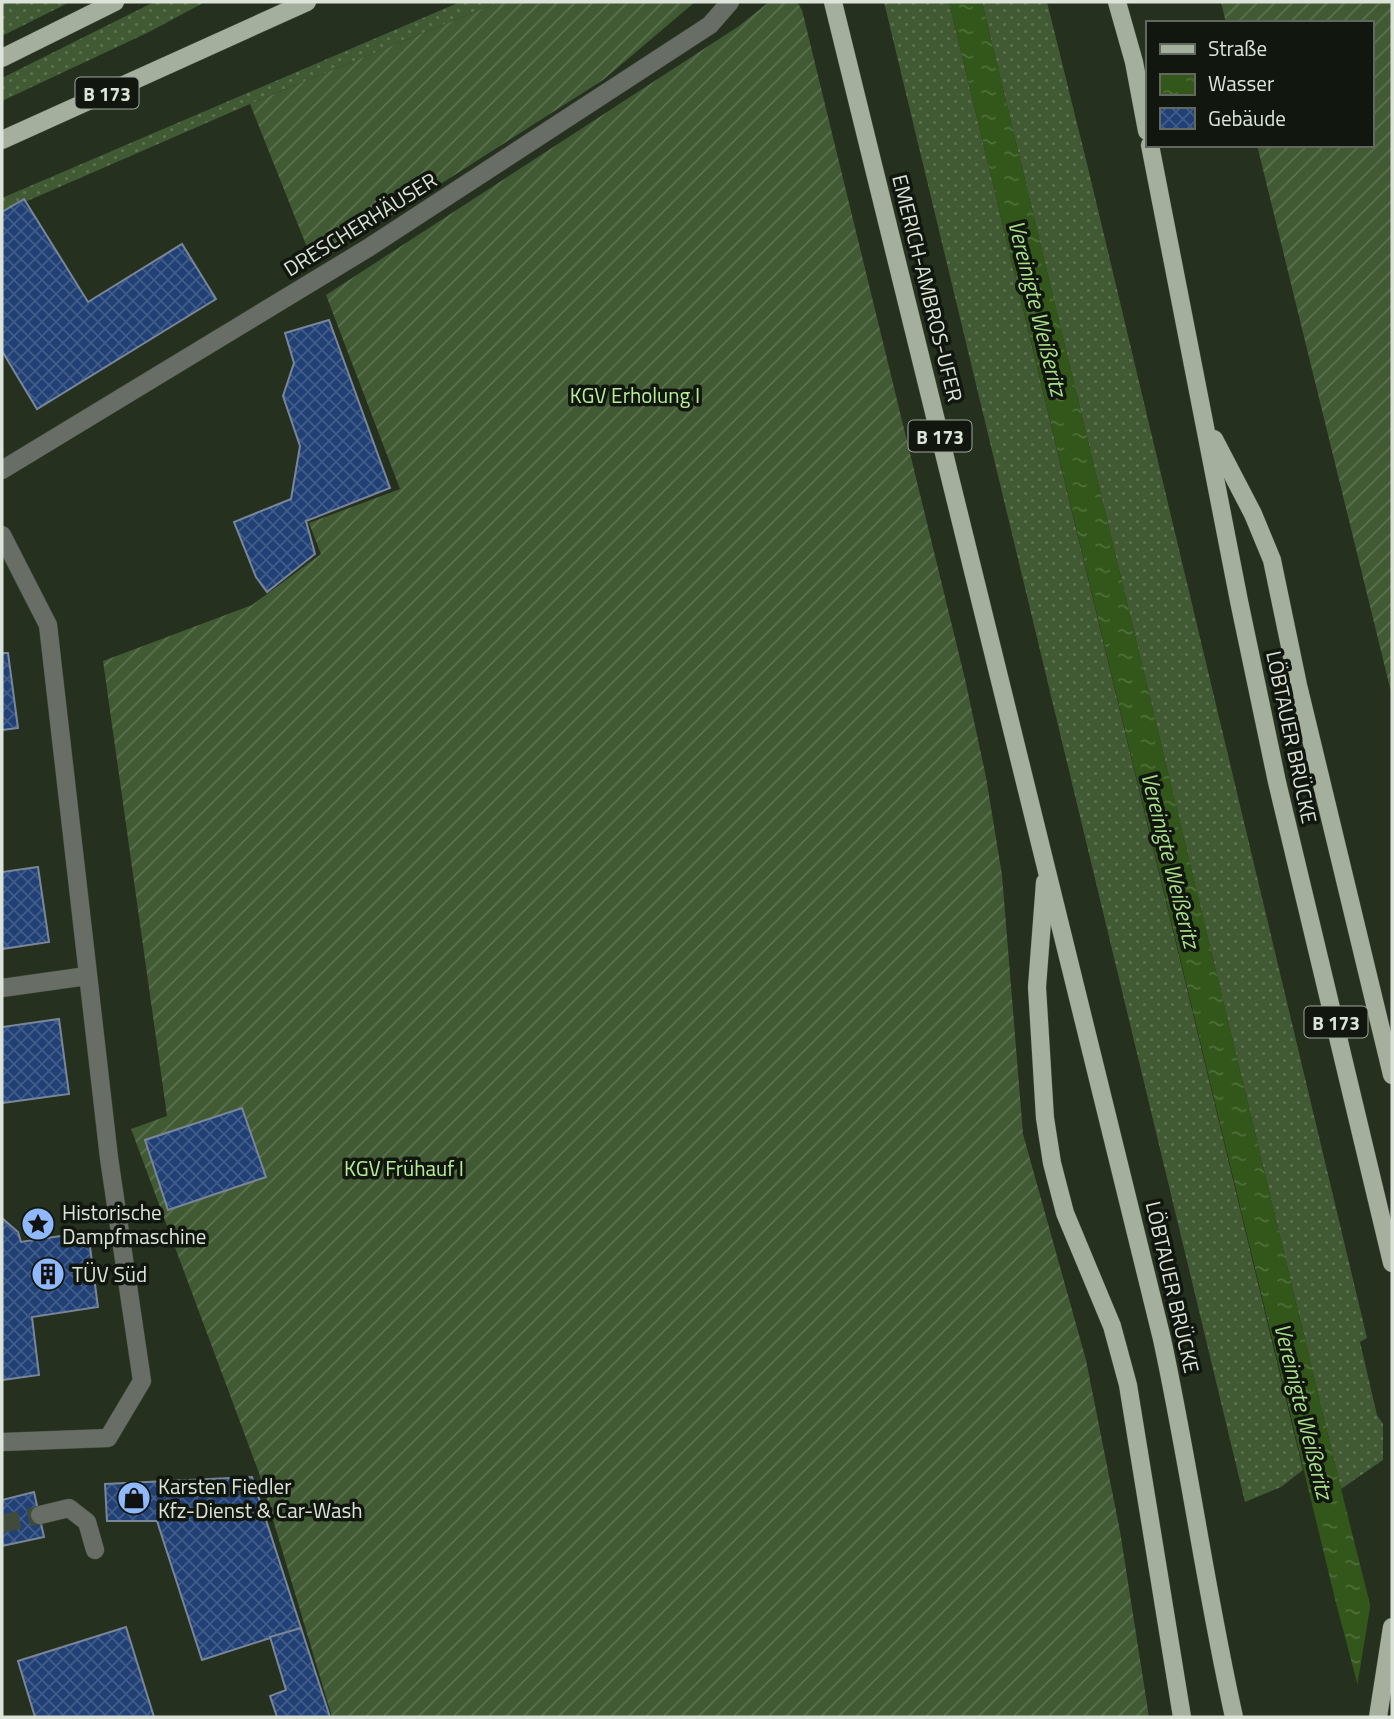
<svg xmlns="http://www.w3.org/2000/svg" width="1394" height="1719" font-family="'Titillium Web',sans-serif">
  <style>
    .grass { fill: url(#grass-dots) }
    .garden { fill: url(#garden-furrows) }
    .water { fill: url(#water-ripples) }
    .pier { fill: #25301f }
    .building { fill: url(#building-cross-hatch); stroke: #798699; stroke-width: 2 }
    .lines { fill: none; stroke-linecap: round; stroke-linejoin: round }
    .minor-tunnel { stroke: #404b3b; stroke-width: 18; stroke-dasharray: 18 9; stroke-linecap: butt }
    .minor-casing { stroke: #424d3d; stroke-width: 19 }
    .major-casing { stroke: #424d3d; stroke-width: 19 }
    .minor { stroke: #686e65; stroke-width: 18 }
    .major { stroke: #a4af9e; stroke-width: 18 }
    .labels { text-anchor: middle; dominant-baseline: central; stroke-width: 7; stroke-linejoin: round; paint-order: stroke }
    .shield { fill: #11160e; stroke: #9fa69b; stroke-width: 2 }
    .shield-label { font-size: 19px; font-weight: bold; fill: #dce3d8 }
    .street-label { font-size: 21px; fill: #dce3d8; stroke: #11160e }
    .park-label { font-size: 21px; fill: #b7ef97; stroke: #11160e }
    .poi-label { font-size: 21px; fill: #dce3d8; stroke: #11160e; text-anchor: start }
    .water-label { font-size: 23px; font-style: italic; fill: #a7df88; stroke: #11160e }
  </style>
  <defs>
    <pattern id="grass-dots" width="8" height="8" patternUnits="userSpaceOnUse" patternTransform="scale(1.75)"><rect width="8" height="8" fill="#415a33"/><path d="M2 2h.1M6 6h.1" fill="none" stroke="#5c7250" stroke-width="1.8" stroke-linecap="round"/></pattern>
    <pattern id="garden-furrows" width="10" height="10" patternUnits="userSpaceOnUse" patternTransform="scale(1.75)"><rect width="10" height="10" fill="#415a33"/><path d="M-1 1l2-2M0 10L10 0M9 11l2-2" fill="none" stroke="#5c7250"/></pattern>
    <pattern id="water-ripples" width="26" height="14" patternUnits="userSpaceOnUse" patternTransform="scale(1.75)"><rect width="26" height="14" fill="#33571b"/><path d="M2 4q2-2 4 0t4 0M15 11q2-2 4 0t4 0" fill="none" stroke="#506f3b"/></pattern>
    <pattern id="building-cross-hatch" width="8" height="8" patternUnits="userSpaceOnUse" patternTransform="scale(1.75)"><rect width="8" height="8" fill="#214176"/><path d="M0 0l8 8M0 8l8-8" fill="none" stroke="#415c89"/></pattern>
  </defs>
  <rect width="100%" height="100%" fill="#25301f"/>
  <g class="grass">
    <polygon points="6,2 70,2 2,36 2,3"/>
    <polygon points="154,2 205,2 149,32 2,101 2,78"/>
    <polygon points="460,2 499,2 250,104 2,212 2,198"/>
    <polygon points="884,2 949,2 1303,1470 1281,1487 1245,1502"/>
    <polygon points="982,2 1047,2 1089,172 1367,1338 1360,1342 1377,1415 1383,1424 1383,1460 1341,1489"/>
  </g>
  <g class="garden">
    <polygon points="499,2 695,2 603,80 314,265 250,104"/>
    <polygon points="769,2 797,2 802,10 965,679 986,777 1002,875 1023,1134 1086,1360 1120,1531 1149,1717 332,1717 259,1473 131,1129 167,1116 103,661 252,605 321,554 309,523 400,489 326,295 739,26"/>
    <polygon points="1221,2 1392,2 1392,696 1257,145 1371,145 1371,23 1226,23"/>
  </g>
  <polygon class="water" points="949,2 982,2 1341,1489 1392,1692 1392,1717 1366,1717 1335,1599"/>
  <polygon class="pier" points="1372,1596 1392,1678 1392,1717 1362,1717 1356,1693"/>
  <g class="building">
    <polygon points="24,199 88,302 182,244 216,299 37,409 2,351 2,212"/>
    <polygon points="329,320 390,488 306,521 315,554 267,592 256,577 234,522 291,499 300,446 283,396 294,363 285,333"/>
    <polygon points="2,653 8,653 18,728 2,730"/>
    <polygon points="38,867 49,942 2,949 2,872"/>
    <polygon points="59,1019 69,1094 2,1103 2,1027"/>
    <polygon points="242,1108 266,1177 168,1210 145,1140"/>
    <polygon points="2,1218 18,1232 21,1242 88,1232 98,1307 32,1317 39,1375 2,1380"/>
    <polygon points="252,1477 301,1628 202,1660 157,1521 107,1521 105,1484"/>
    <polygon points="34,1492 44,1537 2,1546 2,1500"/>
    <polygon points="126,1627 154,1717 35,1717 18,1661"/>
    <polygon points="301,1628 330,1717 277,1717 270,1696 286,1690 270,1637"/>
  </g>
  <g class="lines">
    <polyline class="minor-tunnel" points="2,1524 40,1515"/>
    <defs>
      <g id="minor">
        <polyline points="2,470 368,248 710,25 730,2"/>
        <polyline points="2,535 48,625 109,1158 142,1381 108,1438 2,1442"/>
        <polyline points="2,988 87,976"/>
        <polyline points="40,1515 69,1508 87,1522 95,1550"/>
      </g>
      <g id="major">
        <path d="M 833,2 L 1162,1339 C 1189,1464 1206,1592 1234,1717"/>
        <polyline points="1117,2 1134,62 1147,131"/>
        <polyline points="2,58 115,2"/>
        <polyline points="2,140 307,2"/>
        <polyline points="1150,145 1239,601 1277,782 1392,1263"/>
        <polyline points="1214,439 1253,514 1272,560 1298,685 1392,1075"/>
        <polyline points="1045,882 1037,987 1045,1118 1052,1163 1065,1213 1112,1326 1128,1385 1182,1717"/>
        <polyline points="1378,1717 1392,1627"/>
      </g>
    </defs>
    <use href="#minor" class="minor-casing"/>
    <use href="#major" class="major-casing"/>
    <use href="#minor" class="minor"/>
    <use href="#major" class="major"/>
  </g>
  <defs>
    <symbol id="sight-disc" viewBox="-11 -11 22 22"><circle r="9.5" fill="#8fb8fd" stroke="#11160e"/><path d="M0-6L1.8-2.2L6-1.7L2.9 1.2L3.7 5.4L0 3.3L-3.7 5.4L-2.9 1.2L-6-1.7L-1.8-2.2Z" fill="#111"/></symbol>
    <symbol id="building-disc" viewBox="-11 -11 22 22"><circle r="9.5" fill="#8fb8fd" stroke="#11160e"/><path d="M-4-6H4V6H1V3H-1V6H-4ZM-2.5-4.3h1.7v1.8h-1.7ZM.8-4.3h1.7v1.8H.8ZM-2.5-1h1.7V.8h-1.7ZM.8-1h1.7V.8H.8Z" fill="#111"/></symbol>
    <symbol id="shop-disc" viewBox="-11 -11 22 22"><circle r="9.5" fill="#8fb8fd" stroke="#11160e"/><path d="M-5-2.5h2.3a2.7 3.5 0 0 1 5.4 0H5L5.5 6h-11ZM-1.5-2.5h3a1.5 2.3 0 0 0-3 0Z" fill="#111"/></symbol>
  </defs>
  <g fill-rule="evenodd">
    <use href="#sight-disc" x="19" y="1205" width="38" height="38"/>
    <use href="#building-disc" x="29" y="1255" width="38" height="38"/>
    <use href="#shop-disc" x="115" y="1479" width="38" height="38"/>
  </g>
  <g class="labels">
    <g class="shield">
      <rect x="75.5" y="77.5" width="63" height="31" rx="5"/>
      <rect x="908.5" y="420.5" width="63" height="31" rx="5"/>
      <rect x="1304.5" y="1006.5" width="63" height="31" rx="5"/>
    </g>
    <g class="shield-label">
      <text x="107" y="93">B 173</text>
      <text x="940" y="436">B 173</text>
      <text x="1336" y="1022">B 173</text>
    </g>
    <g class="street-label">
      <text transform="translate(360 224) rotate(-32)">DRESCHERHÄUSER</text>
      <text transform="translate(928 288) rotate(76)">EMERICH-AMBROS-UFER</text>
      <text transform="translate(1292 737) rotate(78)">LÖBTAUER BRÜCKE</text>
      <text transform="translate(1173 1287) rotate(77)">LÖBTAUER BRÜCKE</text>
    </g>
    <g class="park-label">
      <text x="635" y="395">KGV Erholung I</text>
      <text x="404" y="1168">KGV Frühauf I</text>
    </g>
    <g class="poi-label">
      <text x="62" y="1212">Historische<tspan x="62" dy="24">Dampfmaschine</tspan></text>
      <text x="72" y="1274">TÜV Süd</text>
      <text x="158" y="1486">Karsten Fiedler<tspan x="158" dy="24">Kfz-Dienst &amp; Car-Wash</tspan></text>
    </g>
    <g class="water-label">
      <text transform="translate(1038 308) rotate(76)">Vereinigte Weißeritz</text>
      <text transform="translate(1171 860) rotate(76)">Vereinigte Weißeritz</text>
      <text transform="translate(1304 1411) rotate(76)">Vereinigte Weißeritz</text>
    </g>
  </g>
  <rect width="1394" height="1719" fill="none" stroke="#dce3d8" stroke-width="7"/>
  <rect x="1146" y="21" width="228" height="126" fill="#11160e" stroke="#62685f" stroke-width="2"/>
  <rect x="1160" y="44" width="35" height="10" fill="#a4af9e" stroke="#62685f" stroke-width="2"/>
  <text x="1208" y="56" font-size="21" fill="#dce3d8">Straße</text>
  <rect x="1160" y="74" width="35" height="21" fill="url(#water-ripples)" stroke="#62685f" stroke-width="2"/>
  <text x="1208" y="91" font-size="21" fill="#dce3d8">Wasser</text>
  <rect x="1160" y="108" width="35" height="21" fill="url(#building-cross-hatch)" stroke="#62685f" stroke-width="2"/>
  <text x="1208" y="126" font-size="21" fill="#dce3d8">Gebäude</text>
</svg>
